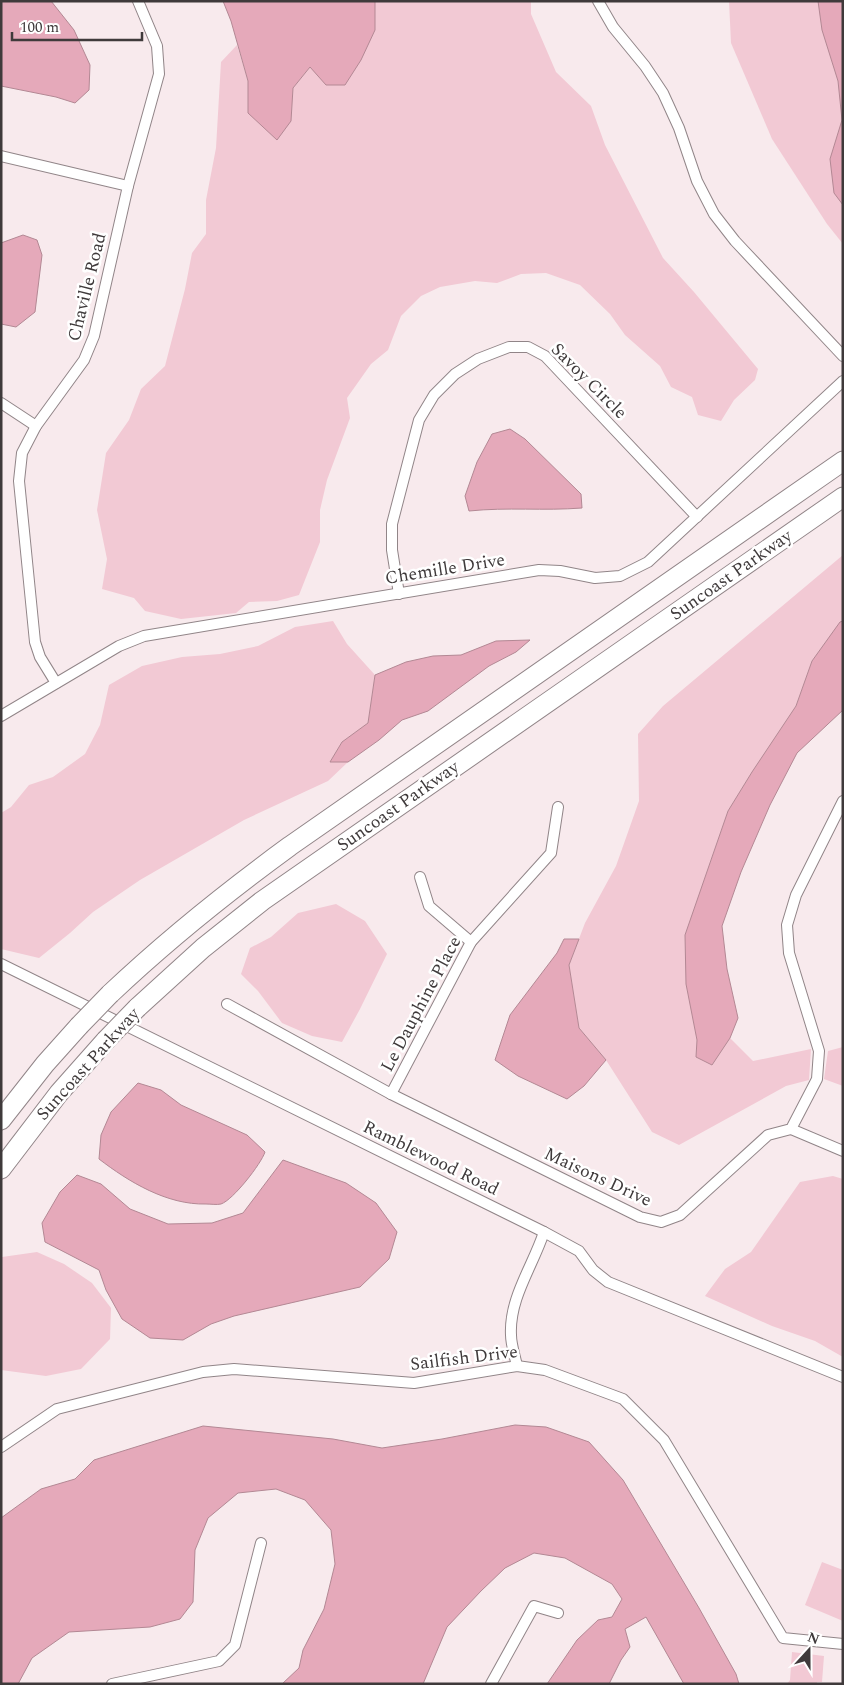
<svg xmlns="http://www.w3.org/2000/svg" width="844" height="1685" font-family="Spectral,serif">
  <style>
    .green { fill: #f2c9d4 }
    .water { fill: #e5a9ba; stroke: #b38894 }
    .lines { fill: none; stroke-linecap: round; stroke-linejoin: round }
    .minor-casing { stroke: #918588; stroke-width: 12 }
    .motorway-casing { stroke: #918588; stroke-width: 21 }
    .minor { stroke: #fff; stroke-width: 10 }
    .motorway { stroke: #fff; stroke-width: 19 }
    .motorway-bridge-casing { stroke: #918588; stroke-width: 21; stroke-linecap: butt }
    .motorway-bridge { stroke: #fff; stroke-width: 19 }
    .labels { text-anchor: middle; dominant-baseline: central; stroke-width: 5; stroke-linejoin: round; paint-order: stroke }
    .street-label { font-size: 18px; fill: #3f3a3b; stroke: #fff }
  </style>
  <rect width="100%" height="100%" fill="#f8eaed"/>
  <g class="green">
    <polygon points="375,1 531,1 531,14 556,72 591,106 605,145 663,258 694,292 758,369 755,380 734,400 721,421 698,415 692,397 671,387 660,366 625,335 610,314 580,285 546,273 521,274 497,283 475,281 440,287 421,296 401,316 388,350 371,364 347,398 350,418 327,480 320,510 320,542 299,595 277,601 249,602 236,613 181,619 145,611 134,598 102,589 107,559 97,510 106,453 129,420 141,389 165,366 185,289 192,253 206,234 206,200 216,148 221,62 237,45 248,81 248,113 291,121 293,88 310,67 375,30"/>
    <polygon points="729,1 843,1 843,244 827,224 772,139 731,43"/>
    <polygon points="843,555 843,621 840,623 812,661 796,706 752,772 728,811 707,872 696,1057 712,1065 730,1038 753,1061 811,1049 809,1080 786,1086 679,1145 652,1132 606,1060 579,1028 569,965 585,923 616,866 639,801 638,734 663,706"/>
    <polygon points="333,621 347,644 375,675 368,723 342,742 330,762 348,762 328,781 244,820 140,880 93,912 70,933 39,958 1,949 1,813 11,807 29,785 53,777 85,754 100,725 109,685 142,666 182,657 220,654 258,646 295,627"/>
    <polygon points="336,904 365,921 387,954 360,1009 342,1042 312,1036 282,1023 258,991 241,974 250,948 271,937 298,913"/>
    <polygon points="843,1047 843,1086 824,1079 828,1051"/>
    <polygon points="833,1176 843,1179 843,1357 815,1341 772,1326 705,1296 725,1269 751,1252 800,1182"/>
    <polygon points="37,1252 64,1264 92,1283 111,1308 110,1339 81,1369 46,1376 1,1370 1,1259 2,1257"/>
    <polygon points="822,1562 843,1570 843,1621 805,1605"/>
    <polygon points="792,1652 824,1656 822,1682 817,1682 817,1684 787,1684 790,1680"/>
  </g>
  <g class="water">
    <polygon points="1,1 51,1 74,30 90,65 89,90 75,103 56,97 1,86"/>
    <polygon points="223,1 375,1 375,30 361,60 345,85 326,85 310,67 293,88 291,121 277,140 248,113 248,81 231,21"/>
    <polygon points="818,1 843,1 843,205 834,193 830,159 842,120 838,81 822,30"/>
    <polygon points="23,235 37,240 42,255 35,312 16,327 1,324 1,243"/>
    <path d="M 510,429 L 525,439 L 581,494 L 582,508 C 544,511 507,507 469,511 L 465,496 L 477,462 L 492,434 Z"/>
    <polygon points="843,621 843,710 797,753 770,805 741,872 722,926 727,969 738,1018 730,1038 712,1065 696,1057 697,1040 686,984 685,935 728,811 752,772 796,706 812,661 840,622"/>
    <polygon points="530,640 516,652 489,666 428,711 402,720 379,740 348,762 330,762 342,742 368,723 375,675 406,662 433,656 461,655 496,641"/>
    <polygon points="564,939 579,939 569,965 579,1028 606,1060 584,1086 567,1099 518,1076 495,1060 510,1015 557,953"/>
    <path d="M 138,1083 L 161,1090 L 181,1105 L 247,1135 L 265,1152 C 261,1164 233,1200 221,1204 C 217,1205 211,1204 206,1204 C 167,1205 129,1182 99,1159 L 101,1135 L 111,1112 Z"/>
    <polygon points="283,1160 346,1183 376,1203 397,1232 389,1259 360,1287 234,1316 211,1324 183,1340 150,1338 122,1319 106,1290 99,1270 45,1242 42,1223 60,1192 77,1175 101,1184 130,1209 168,1224 212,1223 243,1213"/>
    <polygon points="515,1425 546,1427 589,1442 623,1480 699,1608 736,1674 739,1684 684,1684 646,1617 625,1629 630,1647 621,1660 609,1684 547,1684 577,1640 598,1620 612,1617 622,1599 612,1584 565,1558 534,1553 505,1568 481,1591 447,1627 423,1684 282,1684 299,1668 303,1650 324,1609 335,1564 331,1530 305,1500 276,1489 238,1493 208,1518 195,1550 193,1602 180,1619 150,1627 69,1632 32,1658 18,1684 1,1684 1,1518 41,1489 75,1479 94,1460 203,1426 333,1439 382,1448 442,1439"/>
  </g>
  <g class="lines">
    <defs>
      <g id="minor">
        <polyline points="598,1 613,27 645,66 663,93 679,128 697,181 714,214 735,241 843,356"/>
        <polyline points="1,156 128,186"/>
        <polyline points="1,403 36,426"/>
        <polyline points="399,594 392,550 392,524 419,420 434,395 455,374 478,359 509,347 528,347 545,356 697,517"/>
        <polyline points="56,683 40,657 35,642 19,481 22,453 36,426 84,360 94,336 128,186 159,74 157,46 138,1"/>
        <polyline points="1,716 119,646 144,636 539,570 560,571 595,578 620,576 648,562 843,381"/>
        <polyline points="420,877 429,906 471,942"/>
        <polyline points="1,964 544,1232 579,1251 593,1270 608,1282 843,1377"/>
        <polyline points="227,1004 391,1094 640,1217 661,1222 680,1215 768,1135 791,1129 817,1079 819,1051 789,953 787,925 796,895 843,801"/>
        <polyline points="391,1094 471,942 551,853 558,807"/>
        <polyline points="791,1129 843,1151"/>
        <path d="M 517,1366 C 515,1356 511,1345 511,1335 C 509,1298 533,1266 544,1232"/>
        <polyline points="1,1447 57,1409 203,1372 234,1369 414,1383 517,1366 545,1370 623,1399 664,1440 783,1638 843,1644"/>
        <polyline points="112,1684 219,1661 235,1645 261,1543"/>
        <polyline points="491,1684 534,1606 558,1613"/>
      </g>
      <g id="motorway">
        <path d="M 110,994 C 167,940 227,892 290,846 L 843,461"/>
        <polyline points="137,1008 203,948 262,901 843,497"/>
        <polyline points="1,1120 45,1064 79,1026"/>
        <polyline points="1,1169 59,1093 106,1040"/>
      </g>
    </defs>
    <use href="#minor" class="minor-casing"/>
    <use href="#motorway" class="motorway-casing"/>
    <use href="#minor" class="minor"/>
    <use href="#motorway" class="motorway"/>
    <defs>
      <g id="motorway-bridge">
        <polyline points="79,1026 110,994"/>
        <polyline points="106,1040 137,1008"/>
      </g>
    </defs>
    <use href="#motorway-bridge" class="motorway-bridge-casing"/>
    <use href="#motorway-bridge" class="motorway-bridge"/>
  </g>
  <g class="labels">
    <g class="street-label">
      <text transform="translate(87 287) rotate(-76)">Chaville Road</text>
      <text transform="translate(589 381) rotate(45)">Savoy Circle</text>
      <text transform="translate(445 569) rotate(-9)">Chemille Drive</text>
      <text transform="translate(731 575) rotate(-35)">Suncoast Parkway</text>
      <text transform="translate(398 806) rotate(-35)">Suncoast Parkway</text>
      <text transform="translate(421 1004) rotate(-62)">Le Dauphine Place</text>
      <text transform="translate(88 1064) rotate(-48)">Suncoast Parkway</text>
      <text transform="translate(431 1158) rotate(26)">Ramblewood Road</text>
      <text transform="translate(598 1177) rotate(25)">Maisons Drive</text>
      <text transform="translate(464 1358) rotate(-7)">Sailfish Drive</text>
    </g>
  </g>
  <rect width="844" height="1685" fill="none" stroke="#3f3a3b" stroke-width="5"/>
  <g transform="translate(809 1650) rotate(21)" stroke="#ffffff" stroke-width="4" paint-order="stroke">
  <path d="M0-4L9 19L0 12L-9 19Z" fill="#3f3a3b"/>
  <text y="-8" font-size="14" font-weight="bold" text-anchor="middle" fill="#3f3a3b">N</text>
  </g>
  <path d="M12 32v8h130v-8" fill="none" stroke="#3f3a3b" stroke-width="2.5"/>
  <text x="20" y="32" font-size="15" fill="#3f3a3b" stroke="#ffffff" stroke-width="4" paint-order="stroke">100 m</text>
</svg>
